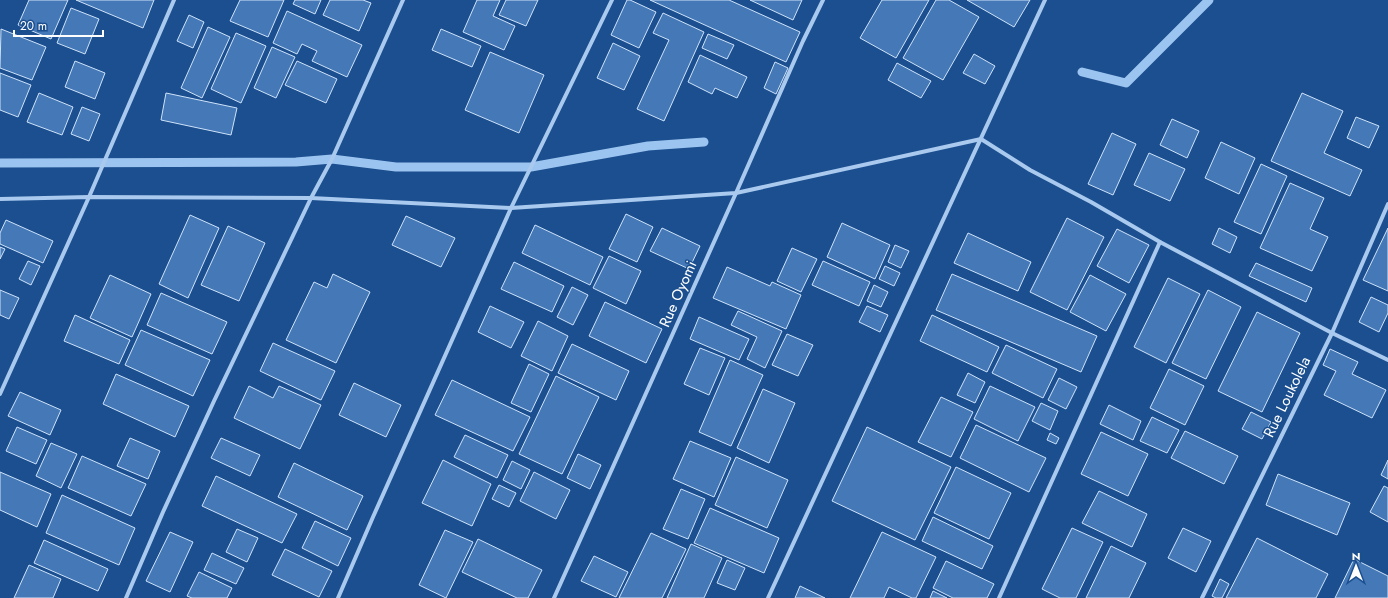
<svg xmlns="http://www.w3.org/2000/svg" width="1388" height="598" font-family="Jost,sans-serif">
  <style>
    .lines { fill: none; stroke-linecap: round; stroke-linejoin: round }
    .stream { stroke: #9cc4f0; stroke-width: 9 }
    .building { fill: #4478b7; stroke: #cfe3fa }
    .street { stroke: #a9c9ee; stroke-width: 4 }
    .labels { text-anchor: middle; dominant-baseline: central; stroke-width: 3; stroke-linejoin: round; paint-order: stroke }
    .street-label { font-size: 15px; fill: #fff; stroke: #1b4f8f }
  </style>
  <rect width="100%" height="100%" fill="#1b4f8f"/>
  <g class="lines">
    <g class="stream">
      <polyline points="1082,72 1126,83 1209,0"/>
      <polyline points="0,163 296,162 332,159 396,167 531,167 648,146 704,142"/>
    </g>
  </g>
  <g class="building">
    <polygon points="29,0 68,0 51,39 18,25"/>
    <polygon points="76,0 154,0 143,28"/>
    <polygon points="240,0 284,0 268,37 230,21"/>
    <polygon points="295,0 321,0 315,14 293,4"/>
    <polygon points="330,0 363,0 371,3 359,31 323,15"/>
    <polygon points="477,0 500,0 493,16 515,26 504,50 463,32"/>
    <polygon points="506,0 538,0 526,26 499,15"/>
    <polygon points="627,0 630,0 656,12 639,48 611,35"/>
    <polygon points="650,0 729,0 800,32 786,62"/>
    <polygon points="750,0 802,0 793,20"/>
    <polygon points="882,0 929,0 896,58 860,38"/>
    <polygon points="936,0 949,0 979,17 943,80 903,58"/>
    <polygon points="967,0 1030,0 1014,27"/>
    <polygon points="71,8 99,19 85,54 57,43"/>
    <polygon points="287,11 362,45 347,77 312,61 317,51 302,44 297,54 273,43"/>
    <polygon points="663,13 704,32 664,121 637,109 669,40 653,33"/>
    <polygon points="189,15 204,22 193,48 177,41"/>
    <polygon points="208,27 230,37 202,98 181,88"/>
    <polygon points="1,29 46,47 32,80 0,68"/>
    <polygon points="441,29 481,46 472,67 432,50"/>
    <polygon points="236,33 266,46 241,103 211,89"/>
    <polygon points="708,34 734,45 727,59 702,48"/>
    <polygon points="613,43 640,56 624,90 597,78"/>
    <polygon points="272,47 295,57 276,98 254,88"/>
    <polygon points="490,52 544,75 519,133 465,110"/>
    <polygon points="974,54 995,66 985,84 963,73"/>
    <polygon points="700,55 747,77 737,98 715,88 712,94 688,82"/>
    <polygon points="75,61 105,73 95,99 65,87"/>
    <polygon points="297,61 337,79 326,103 285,85"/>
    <polygon points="775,62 788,68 776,94 764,88"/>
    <polygon points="897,63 931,81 921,98 888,80"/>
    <polygon points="0,73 31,85 18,117 0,110"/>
    <polygon points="39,93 73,107 62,135 27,122"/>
    <polygon points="166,93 237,108 231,135 161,120"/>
    <polygon points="1302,93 1343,111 1324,153 1362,170 1350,196 1271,161"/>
    <polygon points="82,107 100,114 89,141 71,134"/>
    <polygon points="1356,117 1379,126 1369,148 1347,138"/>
    <polygon points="1172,119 1199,131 1187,158 1160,145"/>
    <polygon points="1112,133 1136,144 1113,195 1088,184"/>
    <polygon points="1221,142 1255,158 1239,194 1205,178"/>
    <polygon points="1149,153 1185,169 1170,201 1134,185"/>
    <polygon points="1261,164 1287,176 1261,234 1234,222"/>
    <polygon points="1290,183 1324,198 1310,229 1328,237 1312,271 1260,248"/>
    <polygon points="626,214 653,227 637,262 609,249"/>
    <polygon points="190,215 219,228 188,298 159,284"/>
    <polygon points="406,216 455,238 441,267 392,245"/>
    <polygon points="1067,218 1104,237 1067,310 1030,292"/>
    <polygon points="6,220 53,241 43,263 0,244 0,233"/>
    <polygon points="842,223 890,245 875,279 827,257"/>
    <polygon points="535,225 603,257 590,285 522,253"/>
    <polygon points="228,226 265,243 239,301 201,285"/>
    <polygon points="662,228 700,246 689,269 650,251"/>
    <polygon points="1219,228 1237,237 1230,253 1212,244"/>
    <polygon points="1388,228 1388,291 1363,280"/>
    <polygon points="1117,229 1149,245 1129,283 1097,266"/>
    <polygon points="968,233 1031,262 1018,291 954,263"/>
    <polygon points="895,245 909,251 901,268 888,262"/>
    <polygon points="0,247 5,249 0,259"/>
    <polygon points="792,248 817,259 801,292 777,281"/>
    <polygon points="609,256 641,271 626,304 593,288"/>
    <polygon points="28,261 40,266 31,285 19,279"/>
    <polygon points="823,261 870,282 859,306 812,285"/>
    <polygon points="514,262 564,286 552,312 501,289"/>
    <polygon points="1256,263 1312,288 1306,302 1249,276"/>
    <polygon points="885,266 900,273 894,286 879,279"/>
    <polygon points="727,267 770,286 772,282 801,295 786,329 713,298"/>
    <polygon points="333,274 370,292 336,363 286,340 314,282 327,288"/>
    <polygon points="952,274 1097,336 1081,372 936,310"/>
    <polygon points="110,275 151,294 132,337 90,318"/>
    <polygon points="1090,275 1126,294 1106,331 1070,312"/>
    <polygon points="1168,278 1200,294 1166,363 1134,347"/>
    <polygon points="874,285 888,292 881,307 867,301"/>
    <polygon points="572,287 588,295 573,325 557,317"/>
    <polygon points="0,290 19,298 9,319 0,315"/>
    <polygon points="1208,290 1241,307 1206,379 1172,363"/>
    <polygon points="161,293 227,322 212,354 147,325"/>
    <polygon points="1371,297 1388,305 1388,313 1379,332 1359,322"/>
    <polygon points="605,302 662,329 646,363 589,336"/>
    <polygon points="490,306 524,322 511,348 478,332"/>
    <polygon points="867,306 888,315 880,332 859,322"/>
    <polygon points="738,311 782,331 765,368 747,359 757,337 731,325"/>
    <polygon points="1257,312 1300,333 1262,412 1218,391"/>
    <polygon points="75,315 130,340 119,364 64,341"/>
    <polygon points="932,315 999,347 987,372 920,341"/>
    <polygon points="699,317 749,339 739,360 690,339"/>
    <polygon points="538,321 568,336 552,371 521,356"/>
    <polygon points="141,330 210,360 193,396 125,365"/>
    <polygon points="787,334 813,345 798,376 772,365"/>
    <polygon points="273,343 335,371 321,400 260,371"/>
    <polygon points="572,344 629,371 616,400 558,373"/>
    <polygon points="1006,345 1057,369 1043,398 992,373"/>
    <polygon points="700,348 725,358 709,395 684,384"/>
    <polygon points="1330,349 1358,362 1352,374 1386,390 1372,418 1324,395 1336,371 1323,365"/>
    <polygon points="730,360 763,375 731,446 699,432"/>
    <polygon points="529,364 549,374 531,412 511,403"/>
    <polygon points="1169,369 1204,386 1185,425 1150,408"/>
    <polygon points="968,373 985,382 975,403 957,395"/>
    <polygon points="116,374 189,406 175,437 103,404"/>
    <polygon points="556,376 599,397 562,474 519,454"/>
    <polygon points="1059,378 1077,387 1066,409 1048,400"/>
    <polygon points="452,380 530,417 513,451 435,415"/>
    <polygon points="354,383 401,405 386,437 339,415"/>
    <polygon points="249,386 273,398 279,386 321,405 300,449 234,418"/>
    <polygon points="990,386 1035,407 1018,441 974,419"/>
    <polygon points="763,389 795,403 769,463 737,448"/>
    <polygon points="20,392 61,410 50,435 8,416"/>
    <polygon points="941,397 973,412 951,457 918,442"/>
    <polygon points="1041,403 1058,411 1050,430 1032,421"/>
    <polygon points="1109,405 1141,421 1133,440 1100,424"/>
    <polygon points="1251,412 1271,422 1262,439 1242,429"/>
    <polygon points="1152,417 1179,430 1167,453 1140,441"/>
    <polygon points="976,425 1046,458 1029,492 960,458"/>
    <polygon points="17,427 47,440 36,464 6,451"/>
    <polygon points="867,427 951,467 915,540 832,501"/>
    <polygon points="1185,431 1238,456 1224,484 1171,458"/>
    <polygon points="1101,432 1148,454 1128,496 1081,474"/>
    <polygon points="1050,433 1059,438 1056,444 1047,440"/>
    <polygon points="465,435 508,455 497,478 454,457"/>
    <polygon points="130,438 160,451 148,479 117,466"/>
    <polygon points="221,438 260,455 250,476 211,458"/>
    <polygon points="690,441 731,458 714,497 673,479"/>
    <polygon points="51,443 77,454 61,488 36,476"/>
    <polygon points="578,454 601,465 590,489 567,478"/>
    <polygon points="82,456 146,484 131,516 68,488"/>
    <polygon points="736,457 788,480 767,528 715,505"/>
    <polygon points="443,460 491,484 472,526 422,503"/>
    <polygon points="1388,460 1388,479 1381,475"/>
    <polygon points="512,461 530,470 521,489 503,480"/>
    <polygon points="294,463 363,496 347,530 278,497"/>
    <polygon points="956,467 1011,493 989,539 934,513"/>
    <polygon points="0,472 51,494 37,527 0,510"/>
    <polygon points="534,472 570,490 556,519 520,501"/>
    <polygon points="1278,474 1350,503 1337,535 1266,505"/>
    <polygon points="216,476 297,514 282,543 202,506"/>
    <polygon points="499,485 516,493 509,507 492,499"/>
    <polygon points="1384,486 1388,488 1388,522 1370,512"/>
    <polygon points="681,489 705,499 688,539 663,529"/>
    <polygon points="1099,491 1147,514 1132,547 1082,523"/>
    <polygon points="62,495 135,528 119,565 46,533"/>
    <polygon points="710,508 779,538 764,573 694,543"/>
    <polygon points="933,517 993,546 982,569 922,541"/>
    <polygon points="315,521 351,538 338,566 302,548"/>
    <polygon points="1072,528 1103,542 1076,598 1060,598 1042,589"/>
    <polygon points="1183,528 1211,541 1196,572 1168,558"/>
    <polygon points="237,529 258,538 247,562 226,552"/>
    <polygon points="445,530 473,542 446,598 419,585"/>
    <polygon points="170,532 193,542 170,592 146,581"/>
    <polygon points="882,532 936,557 916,598 912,598 889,587 884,598 850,598"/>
    <polygon points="651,533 686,549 662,598 619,598"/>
    <polygon points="1257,538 1328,574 1316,598 1226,598"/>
    <polygon points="478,539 542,570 528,598 517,598 462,572"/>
    <polygon points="44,540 108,569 98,591 34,563"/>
    <polygon points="691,544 722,558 704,598 667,598"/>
    <polygon points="1111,546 1146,563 1129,598 1086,598"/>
    <polygon points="285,549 332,571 319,597 272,575"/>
    <polygon points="212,553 244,568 236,584 204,570"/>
    <polygon points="594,556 628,572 616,597 581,581"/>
    <polygon points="1354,559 1388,576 1388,598 1335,598"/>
    <polygon points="727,560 745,568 735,590 717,583"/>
    <polygon points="946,561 994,584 987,598 953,598 933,588"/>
    <polygon points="29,565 61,579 53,598 14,598"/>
    <polygon points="199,572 232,588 227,598 192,598 187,596"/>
    <polygon points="1220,579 1229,584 1222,598 1216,598 1212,596"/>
    <polygon points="800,586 825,598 795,598"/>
    <polygon points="933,591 947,598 930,598"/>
  </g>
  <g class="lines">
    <g class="street">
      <polyline points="0,199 89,197 311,198 511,208 736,193 981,139 1030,170 1091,202 1160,242 1332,333 1388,360"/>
      <polyline points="0,394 89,197 174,0"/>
      <polyline points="126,598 163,512 214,401 311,198 332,159 403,0"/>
      <polyline points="338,598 373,517 511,208 612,0"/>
      <polyline points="554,598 736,193 803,41 823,0"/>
      <polyline points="768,598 1045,0"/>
      <polyline points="999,598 1160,242"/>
      <polyline points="1202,598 1332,333 1388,204"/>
    </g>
  </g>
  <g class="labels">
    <g class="street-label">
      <text transform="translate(678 294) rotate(-66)">Rue Oyomi</text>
      <text transform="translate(1287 397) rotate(-64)">Rue Loukolela</text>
    </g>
  </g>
  <g transform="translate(1356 566)" stroke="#1b4f8f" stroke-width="3" paint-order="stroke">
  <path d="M0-3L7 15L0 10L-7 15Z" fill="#ffffff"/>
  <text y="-6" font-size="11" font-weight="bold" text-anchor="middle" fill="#ffffff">N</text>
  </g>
  <path d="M14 30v6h89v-6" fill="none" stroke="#ffffff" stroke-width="2"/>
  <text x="20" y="30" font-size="12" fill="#ffffff" stroke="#1b4f8f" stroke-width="3" paint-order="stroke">20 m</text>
</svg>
